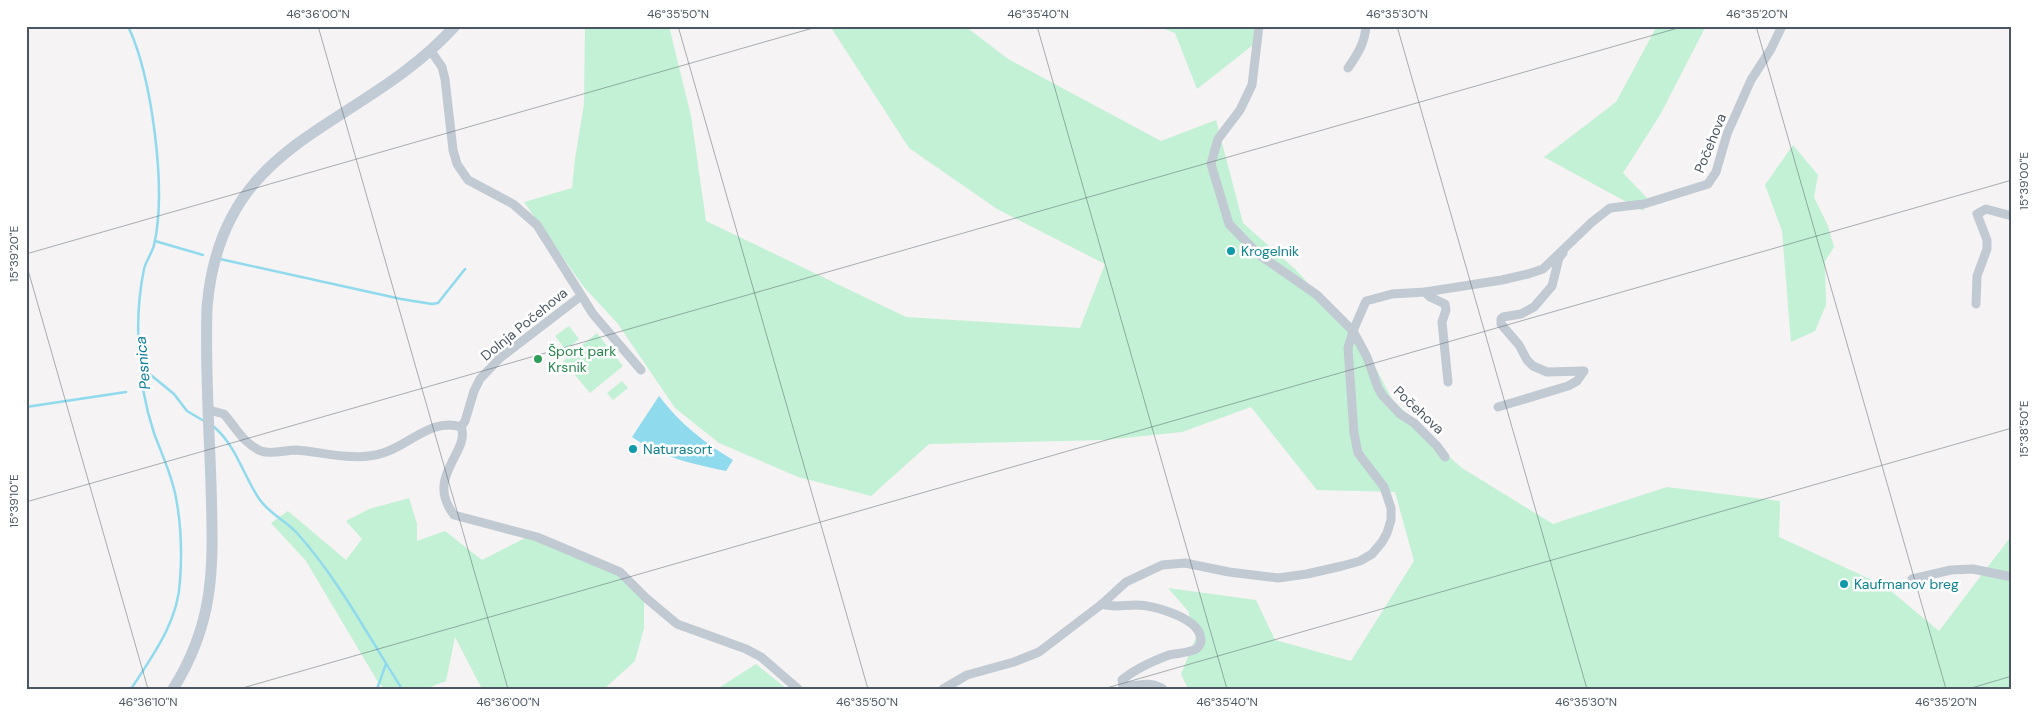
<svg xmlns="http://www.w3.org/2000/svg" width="2038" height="715" font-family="'DM Sans',sans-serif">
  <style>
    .green { fill: #c3f1d5 }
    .water { fill: #90daee }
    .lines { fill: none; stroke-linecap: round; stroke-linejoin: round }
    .stream { stroke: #90daee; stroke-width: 2.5 }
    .minor { stroke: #c1cad2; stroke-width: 9 }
    .secondary { stroke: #c1cbd6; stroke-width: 11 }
    .ticks { fill: none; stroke: #4a5661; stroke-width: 1; stroke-opacity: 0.45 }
    .culture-dot { fill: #0f9aa8; stroke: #fff; stroke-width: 2 }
    .leisure-dot { fill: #2e9e5b; stroke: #fff; stroke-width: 2 }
    .labels { text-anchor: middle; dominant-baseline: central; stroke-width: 5; stroke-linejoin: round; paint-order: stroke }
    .street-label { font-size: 14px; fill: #4a5661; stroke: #fff }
    .culture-label { font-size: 14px; fill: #0d838f; stroke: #fff; text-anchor: start }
    .leisure-label { font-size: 14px; fill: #27864d; stroke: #fff; text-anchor: start }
    .water-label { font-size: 15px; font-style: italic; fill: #0c7c9b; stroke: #fff }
    .neatline { fill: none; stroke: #4a5661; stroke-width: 2 }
    .ticks-label { font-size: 12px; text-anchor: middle; fill: #4a5661 }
  </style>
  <rect width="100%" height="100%" fill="#f5f3f3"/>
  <g class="green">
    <polygon points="585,26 669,26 691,116 706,221 906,317 1080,328 1105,264 997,209 909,148 830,26 965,26 1008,59 1161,141 1216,120 1243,223 1296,270 1362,342 1392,399 1455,462 1462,468 1553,524 1667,487 1780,501 1779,537 1885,586 1939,631 2012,535 2012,689 1188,689 1181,674 1196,637 1188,611 1168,588 1256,600 1275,640 1351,661 1414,561 1395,492 1317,490 1251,407 1182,432 1105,440 929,444 871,496 798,477 719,443 675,408 618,324 583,286 524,202 572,188 575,159 584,104"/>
    <polygon points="1157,26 1256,26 1253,45 1197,89 1175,33"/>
    <polygon points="1657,26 1706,26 1660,115 1623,173 1648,199 1643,211 1544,157 1616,102"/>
    <polygon points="1793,145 1818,175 1814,197 1828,226 1834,247 1825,261 1826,305 1815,331 1791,342 1782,231 1765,185"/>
    <polygon points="569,326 579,339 566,350 555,336"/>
    <polygon points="597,333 623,366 590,393 563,361"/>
    <polygon points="622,381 628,388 613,400 607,393"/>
    <polygon points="409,498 417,524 417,541 445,531 482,560 529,536 618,574 644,600 644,628 635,661 604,689 482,689 455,637 446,681 425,689 385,689 378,682 306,561 271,523 288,511 346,560 362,539 346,521 369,509"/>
    <polygon points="756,664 787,689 717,689"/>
  </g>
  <path class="water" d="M 659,396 C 679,423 705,443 733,460 L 726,471 C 693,464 660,457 632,437 Z"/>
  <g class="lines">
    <g class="stream">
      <path d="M 128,26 C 152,77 167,190 154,245 C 152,253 146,261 144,269 C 139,294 137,323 139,348 C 140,377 145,406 154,433 C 162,455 172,475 176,498 C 181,524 182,554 180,581 C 178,622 153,655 131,689"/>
      <polyline points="155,241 203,255"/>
      <polyline points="220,259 401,299 432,304 438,303 465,269"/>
      <polyline points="141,367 174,394 187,411 204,421"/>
      <polyline points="26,407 126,392"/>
      <path d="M 213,426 C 237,446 243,476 260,500 C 270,514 286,521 297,533 C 339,580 368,636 402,689"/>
      <polyline points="377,689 386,664"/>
    </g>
    <g class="minor">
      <polyline points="1259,26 1252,85 1240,110 1218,139 1211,164 1229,224 1258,254 1317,295 1353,331 1367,357 1378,388 1383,396 1400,414 1414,423 1437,446 1445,457"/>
      <polyline points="431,51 442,67 445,79 453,150 457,164 468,180 513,204 537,225 593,314 641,370"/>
      <path d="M 1348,68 C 1357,55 1365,43 1366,26"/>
      <polyline points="1425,292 1430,297 1445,304 1446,310 1442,322 1448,382"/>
      <path d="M 581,296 L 500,358 L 480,379 L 474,391 L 465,421 L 461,427 C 471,452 424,476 454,515 L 537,537 L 620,572 L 646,598 L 677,624 L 746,649 L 761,657 L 798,689"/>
      <polyline points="1976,304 1977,276 1987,249 1987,240 1977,214 1986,209 2012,216"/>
      <polyline points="1498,407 1568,386 1577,381 1584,371 1547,372 1533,366 1527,360 1519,345 1501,324 1501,319 1503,317 1521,314 1534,307 1552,286 1559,258 1563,253"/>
      <path d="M 209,410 L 224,414 C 237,429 243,443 261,451 C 271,455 285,450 296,450 C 324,452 355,462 383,453 C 408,446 432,417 461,427"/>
      <polyline points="1912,579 1951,570 1973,569 2012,577"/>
      <path d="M 1102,604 C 1114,608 1124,605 1136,605 C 1153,605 1195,617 1200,635 C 1202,641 1200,646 1196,649 C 1188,653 1178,653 1169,655 C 1153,661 1135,669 1122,680 L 1123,686 C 1137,687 1150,680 1163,689"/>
      <polyline points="943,689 967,675 1014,662 1039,652 1102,604 1126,582 1162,565 1185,563 1229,572 1278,578 1307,574 1342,566 1360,561 1372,554 1382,542 1387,533 1391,520 1391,508 1384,487 1358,453 1354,433 1348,348 1353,331 1366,301 1392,294 1425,292 1502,280 1528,274 1543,269 1592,222 1610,208 1644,204 1708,184 1716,172 1727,134 1751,80 1771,49 1782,26"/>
    </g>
    <path class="secondary" d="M 173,689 C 217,619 213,562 211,484 C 209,425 205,367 207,308 C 221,134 358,133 455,26"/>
  </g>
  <path class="ticks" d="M 318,26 L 508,689M 678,26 L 868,689M 1037,26 L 1227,689M 1397,26 L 1587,689M 1756,26 L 1946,689M 26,254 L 820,26M 26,263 L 148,689M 26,502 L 1685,26M 239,689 L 2012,180M 1103,689 L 2012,428M 1968,689 L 2012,676"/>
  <g class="culture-dot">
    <circle cx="1231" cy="251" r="5"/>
    <circle cx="633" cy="449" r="5"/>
    <circle cx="1844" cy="584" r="5"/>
  </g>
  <circle class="leisure-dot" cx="538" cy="359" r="5"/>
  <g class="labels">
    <g class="street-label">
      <text transform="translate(1710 143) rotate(-68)">Počehova</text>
      <text transform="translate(524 324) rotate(-39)">Dolnja Počehova</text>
      <text transform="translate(1419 410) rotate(43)">Počehova</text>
    </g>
    <g class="culture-label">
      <text x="1241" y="251">Krogelnik</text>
      <text x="643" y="449">Naturasort</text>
      <text x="1854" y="584">Kaufmanov breg</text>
    </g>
    <g class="leisure-label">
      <text x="548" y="351">Šport park<tspan x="548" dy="16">Krsnik</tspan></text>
    </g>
    <g class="water-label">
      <text transform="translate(143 363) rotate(-95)">Pesnica</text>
    </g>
  </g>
  <rect width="2038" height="715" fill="none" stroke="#ffffff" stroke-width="55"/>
  <rect x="28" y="28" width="1982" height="660" class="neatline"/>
  <g class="ticks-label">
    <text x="318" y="18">46°36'00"N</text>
    <text x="678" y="18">46°35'50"N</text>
    <text x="1038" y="18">46°35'40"N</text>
    <text x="1397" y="18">46°35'30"N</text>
    <text x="1757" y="18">46°35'20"N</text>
    <text transform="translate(2024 181) rotate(-90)" y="4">15°39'00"E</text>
    <text transform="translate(14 254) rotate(-90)" y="4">15°39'20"E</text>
    <text transform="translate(2024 429) rotate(-90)" y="4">15°38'50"E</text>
    <text transform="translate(14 501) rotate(-90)" y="4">15°39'10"E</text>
    <text x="148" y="706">46°36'10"N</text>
    <text x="508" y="706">46°36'00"N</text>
    <text x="867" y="706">46°35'50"N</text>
    <text x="1227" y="706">46°35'40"N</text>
    <text x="1586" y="706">46°35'30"N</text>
    <text x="1946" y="706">46°35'20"N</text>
  </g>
</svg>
